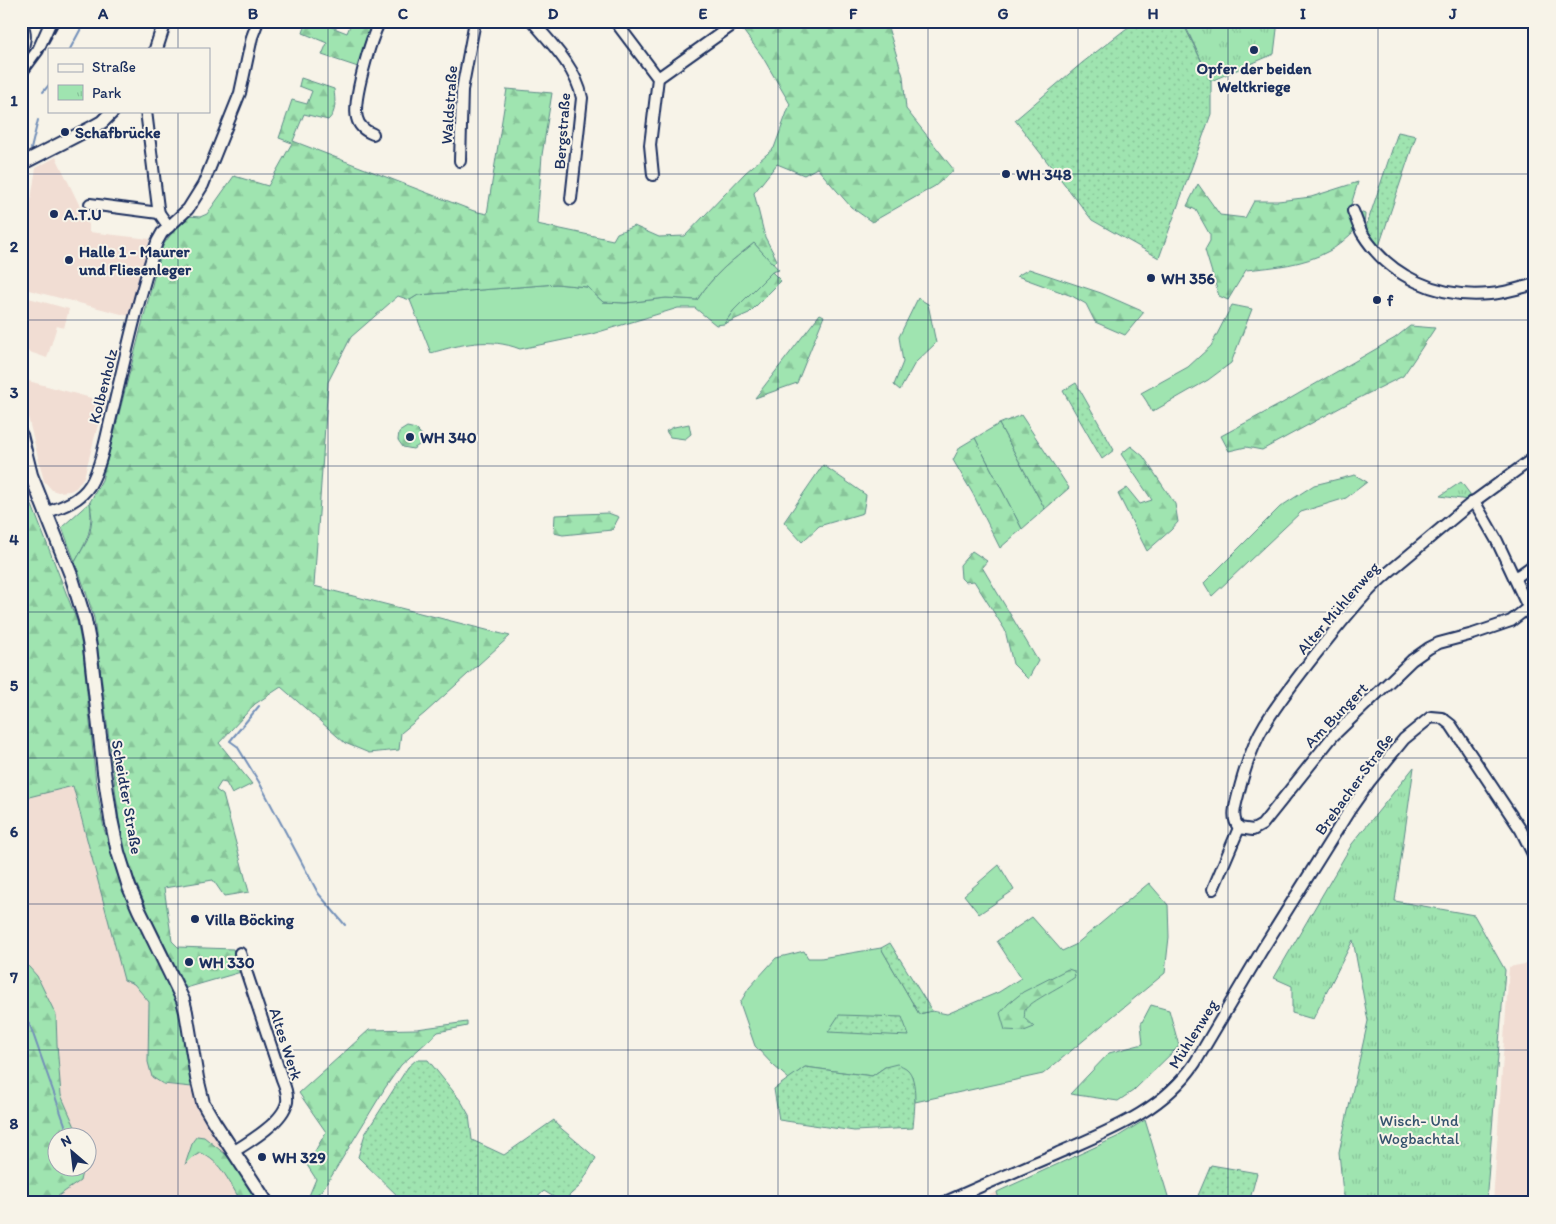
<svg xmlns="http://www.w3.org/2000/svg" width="1556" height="1224" font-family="Itim,sans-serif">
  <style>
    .built { fill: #f1ddd3 }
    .grass { fill: #9fe4b0; stroke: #5d8a87 }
    .forest { fill: url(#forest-firs); stroke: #5d8a87 }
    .park { fill: url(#park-tufts); stroke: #5d8a87 }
    .garden { fill: url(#garden-dots); stroke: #5d8a87 }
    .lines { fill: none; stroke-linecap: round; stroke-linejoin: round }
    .stream { stroke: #7390b9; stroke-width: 2 }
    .minor-casing { stroke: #1b2f5e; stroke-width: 14 }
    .major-casing { stroke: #1b2f5e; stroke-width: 16 }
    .minor { stroke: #f7f3e8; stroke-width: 10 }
    .major { stroke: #f7f3e8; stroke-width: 12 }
    .rail { stroke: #1b2f5e; stroke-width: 2; stroke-dasharray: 8 4; stroke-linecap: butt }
    .grid { fill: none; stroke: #1b2f5e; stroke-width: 1; stroke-opacity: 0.55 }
    .poi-dot { fill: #1b2f5e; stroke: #f7f3e8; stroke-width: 2 }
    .labels { text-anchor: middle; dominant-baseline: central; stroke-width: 4; stroke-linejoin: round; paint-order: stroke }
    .poi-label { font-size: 16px; font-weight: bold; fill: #1b2f5e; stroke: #f7f3e8; text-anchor: start }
    .street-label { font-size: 16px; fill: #1b2f5e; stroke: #f7f3e8 }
    .park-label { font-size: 16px; fill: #35536e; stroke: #f7f3e8 }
    .neatline { fill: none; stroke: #1b2f5e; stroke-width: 2 }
    .grid-label { font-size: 16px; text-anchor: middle; font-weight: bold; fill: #1b2f5e }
  </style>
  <defs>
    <pattern id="forest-firs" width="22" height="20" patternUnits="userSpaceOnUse" patternTransform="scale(1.25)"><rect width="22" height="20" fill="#9fe4b0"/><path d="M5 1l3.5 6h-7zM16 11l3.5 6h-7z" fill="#88c49a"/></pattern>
    <pattern id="park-tufts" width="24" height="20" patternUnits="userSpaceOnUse" patternTransform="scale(1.25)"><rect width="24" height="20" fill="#9fe4b0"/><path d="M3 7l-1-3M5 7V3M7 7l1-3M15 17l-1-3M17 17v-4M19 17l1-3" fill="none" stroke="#88c49a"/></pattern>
    <pattern id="garden-dots" width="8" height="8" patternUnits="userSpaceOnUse" patternTransform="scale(1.25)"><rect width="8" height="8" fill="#9fe4b0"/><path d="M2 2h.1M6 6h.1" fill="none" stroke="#88c49a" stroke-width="1.8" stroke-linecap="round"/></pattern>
  </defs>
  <rect width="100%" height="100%" fill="#f7f3e8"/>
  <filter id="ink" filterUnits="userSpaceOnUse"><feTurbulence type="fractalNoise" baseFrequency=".02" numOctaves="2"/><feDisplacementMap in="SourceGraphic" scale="10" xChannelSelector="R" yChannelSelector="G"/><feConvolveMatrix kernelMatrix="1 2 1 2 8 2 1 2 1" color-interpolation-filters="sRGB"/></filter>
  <g filter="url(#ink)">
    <g class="built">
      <polygon points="56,157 89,225 89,232 150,239 129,316 21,288 21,274 27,225 36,168"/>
      <polygon points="25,297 69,309 64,328 57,326 47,358 21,349 21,310"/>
      <polygon points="21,379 106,402 100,425 98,425 84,477 76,488 70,491 58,492 52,490 44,481 21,389"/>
      <polygon points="73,785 124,980 134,984 149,1002 148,1062 163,1084 192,1087 194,1100 200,1112 259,1203 21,1203 21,1179 58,1166 88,1166 88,1136 79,1136 61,1095 57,1044 56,1015 37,976 21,958 21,799"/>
      <polygon points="1535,962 1535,1203 1493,1203 1509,967"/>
      <polygon points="997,1192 1000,1203 969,1203"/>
    </g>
    <g class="grass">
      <path d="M 754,243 L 779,270 L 772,272 L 734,310 L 724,324 L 716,325 L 695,308 L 678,308 L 592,334 L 520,349 C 489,337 462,344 431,353 L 410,300 L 418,295 L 556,284 L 587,287 L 603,302 L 626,303 L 666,298 L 697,300 C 714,274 730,262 754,243 Z"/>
      <polygon points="918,298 928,304 936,343 915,363 900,390 894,385 903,362 899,337"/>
      <polygon points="1232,305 1252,309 1231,363 1208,380 1152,412 1147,402 1141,393 1188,367 1211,346"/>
      <polygon points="999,424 1045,509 1022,529 975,438"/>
      <polygon points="1355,475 1367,482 1346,498 1301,512 1212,596 1204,583 1280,507 1314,485"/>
      <path d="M 90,502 C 93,529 88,539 75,562 L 62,527 Z"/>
      <polygon points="999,865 1014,890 979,914 964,895"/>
      <polygon points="1149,883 1168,905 1169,937 1165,973 1043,1074 915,1102 912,1076 885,1067 872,1076 805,1067 789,1079 774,1066 755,1046 740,1003 749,988 776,958 804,951 808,958 821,958 881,948 919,1014 932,1011 947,1014 999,992 1021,978 997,941 1032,917 1062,951 1075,945"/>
      <polygon points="1151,1005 1169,1010 1179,1046 1133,1091 1118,1101 1070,1094 1109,1053 1143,1044 1141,1024"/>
      <polygon points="1145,1120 1170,1203 1000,1203 997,1192 1117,1137"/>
    </g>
    <g class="forest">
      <polygon points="307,21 316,21 347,33 352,21 376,21 361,68 322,55 327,43 303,33"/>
      <path d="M 736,21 L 886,21 L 903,76 L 906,109 L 954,170 L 935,186 L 872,222 L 851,207 L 817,168 L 804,175 L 777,164 L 754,193 L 765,237 L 777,260 L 773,264 L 754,243 C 730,262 714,274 697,300 L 666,298 L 626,303 L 603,302 L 587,287 L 556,284 L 418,295 L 410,300 L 398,296 L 351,337 L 328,382 L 314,586 L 510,636 L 425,713 L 401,733 L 399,750 L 369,753 L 345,743 L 281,687 L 255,704 L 219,743 L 252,784 L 232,794 L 226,783 L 221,782 L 216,790 L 223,795 L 249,892 L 224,896 L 213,880 L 164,888 L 172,941 L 178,947 L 233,949 L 241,972 L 186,988 L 147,909 L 123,852 L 94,618 L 85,589 L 75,562 L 87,541 L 90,532 L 92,519 L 90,502 L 102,480 L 161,250 C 168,235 178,227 189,216 L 200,217 L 207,214 L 234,176 L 268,186 L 292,143 L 279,138 L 292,100 L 307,104 L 312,91 L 299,86 L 301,78 L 334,89 C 335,101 337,112 328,120 L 304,114 L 293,141 L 474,211 L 487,214 L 507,89 L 552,93 L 542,155 L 537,224 L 613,240 L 617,233 L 634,226 L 659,237 L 685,236 L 745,173 L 774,148 L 790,104 L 762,56 Z"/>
      <path d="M 1358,182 L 1350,208 L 1365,214 L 1364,230 L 1357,229 C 1348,236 1339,246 1329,251 C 1304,265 1274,267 1246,270 L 1228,300 L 1219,296 L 1205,250 L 1210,241 L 1210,235 L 1196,210 L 1187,206 L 1198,184 L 1220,215 L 1245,218 L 1254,201 L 1278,201 L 1311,197 Z"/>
      <polygon points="1029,269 1101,293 1144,312 1125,335 1095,322 1086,304 1072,296 1017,276"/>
      <polygon points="772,272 781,281 749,313 724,324 734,310"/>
      <polygon points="820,314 824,316 797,383 755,398"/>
      <polygon points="1410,326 1435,328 1403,376 1345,405 1262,450 1246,447 1229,451 1221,436 1279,405 1395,338"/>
      <polygon points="1021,415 1069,488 1045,509 999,424"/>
      <polygon points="689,424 691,434 685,439 670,437 666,431 674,427"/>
      <polygon points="407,427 416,429 422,435 422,443 413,449 403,447 398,440 399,432"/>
      <polygon points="975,438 1022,529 1000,548 973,494 953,460 960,447"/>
      <polygon points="1131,446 1143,456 1175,504 1178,522 1171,530 1147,551 1118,494 1127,488 1140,504 1152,500 1121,454"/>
      <polygon points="823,465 866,495 863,513 819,526 802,542 784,522"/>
      <polygon points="21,477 77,621 83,652 96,783 104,829 114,858 177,998 187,1048 192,1087 163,1084 152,1077 148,1062 149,1002 134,984 124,980 73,786 21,799"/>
      <polygon points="608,513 619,517 612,530 563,535 554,533 555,515"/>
      <polygon points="972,551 987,561 982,567 1038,661 1028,679 1013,664 1005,630 974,581 965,582 961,578 960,565"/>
      <polygon points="21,958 37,976 56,1015 57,1044 61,1095 79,1136 58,1136 58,1166 83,1167 80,1181 48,1203 21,1203"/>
      <path d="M 1068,969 L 1074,971 L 1075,977 C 1066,984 1029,1002 1025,1010 C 1024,1013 1025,1016 1024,1018 L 1034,1027 L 1024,1031 L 1005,1030 L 1000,1013 L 1008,1004 L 1023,992 Z"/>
      <polygon points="467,1022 467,1026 438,1032 401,1065 385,1088 331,1177 321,1191 306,1203 316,1179 307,1165 326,1132 299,1093 369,1030 417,1029"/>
      <path d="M 197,1136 L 204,1137 L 230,1158 L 259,1203 L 242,1203 C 231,1186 221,1160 200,1153 L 193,1157 L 185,1165 L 193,1141 Z"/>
    </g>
    <g class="park">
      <polygon points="1183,21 1278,21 1274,54 1211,81"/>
      <polygon points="1461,482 1473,498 1468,500 1440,496"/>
      <polygon points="1414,767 1395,901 1474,915 1505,970 1486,1203 1349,1203 1343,1194 1339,1152 1368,1021 1353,940 1313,1019 1292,1013 1292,986 1274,978 1352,844"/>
    </g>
    <g class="garden">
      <polygon points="1136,21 1182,21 1211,81 1211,114 1159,258 1092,220 1015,120 1082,63"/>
      <polygon points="1398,132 1416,136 1379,246 1365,230"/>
      <polygon points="1076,383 1114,450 1102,459 1063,391"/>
      <polygon points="890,943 932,1011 919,1014 881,948"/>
      <polygon points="839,1015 902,1017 909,1036 828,1032"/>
      <polygon points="416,1060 428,1060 461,1101 469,1115 472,1140 504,1155 554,1120 556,1124 596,1158 580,1186 562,1202 544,1191 531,1203 405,1203 358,1157 365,1134 408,1067"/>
      <path d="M 897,1064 C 900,1065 905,1067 907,1069 C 919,1079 914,1114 913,1128 L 854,1131 L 779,1120 L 774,1089 L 805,1067 L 872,1076 L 885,1067 Z"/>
      <polygon points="1211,1165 1257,1173 1249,1203 1213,1203 1197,1198"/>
    </g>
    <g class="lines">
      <g class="stream">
        <polyline points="70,49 85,21"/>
        <polyline points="43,92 49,85"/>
        <polyline points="31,149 38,120"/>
        <polyline points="21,214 28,172"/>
        <polyline points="259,706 230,741 237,746 259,782 318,893 345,925"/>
        <polyline points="21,1009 31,1028 69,1136"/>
      </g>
      <defs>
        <g id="minor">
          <path d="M 532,21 C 552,44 576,68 582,98 L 571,199"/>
          <polyline points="615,21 658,78 650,145 653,175"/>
          <path d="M 21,23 C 28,34 24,43 21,55"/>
          <polyline points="21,73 38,50 51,21"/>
          <polyline points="658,78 731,26"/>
          <polyline points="146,111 158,208 159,213 169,227"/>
          <path d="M 373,134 C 365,131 359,127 357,118 C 352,101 371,38 380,21"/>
          <polyline points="460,161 462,90 475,21"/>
          <polyline points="90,204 159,213"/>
          <path d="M 1353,211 C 1356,218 1358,226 1362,233 C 1389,277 1439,299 1490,294 C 1505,293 1520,288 1535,284"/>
          <polyline points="1474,501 1497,541 1526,603 1535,612"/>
          <path d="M 45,513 C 62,507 80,501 90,485 C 102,466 108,427 114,405 C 127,350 139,295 157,242 L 162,233 L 188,209 L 203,185 L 240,93 L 252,37 L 258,21"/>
          <polyline points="1515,578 1535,564"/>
          <path d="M 1239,828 C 1231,818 1235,807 1238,795 C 1244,771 1252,745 1265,724 C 1281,698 1300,674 1319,650 C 1341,623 1363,594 1390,571 L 1469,505 L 1535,457"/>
          <polyline points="1239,828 1253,830 1262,825 1333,736 1412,660 1429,648 1439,643 1473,634 1511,621 1529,607"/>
          <polyline points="1213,889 1239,828"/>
          <path d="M 233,1152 C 249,1142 283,1122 287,1102 C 288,1094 285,1086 282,1079 L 240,953"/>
          <path d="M 943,1203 C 981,1186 1018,1170 1056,1154 C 1108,1131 1162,1112 1195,1063 L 1262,950 L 1349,811 L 1370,781 L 1404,739 L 1431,717 L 1442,718 L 1451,725 L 1521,830 L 1535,858"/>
        </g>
        <g id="major">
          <polyline points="156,49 165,21"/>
          <polyline points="21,164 93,127 102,122 113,111"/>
          <polyline points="21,435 31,475 71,575 85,620 90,647 104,772 111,819 118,852 129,887 139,910 183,1000 186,1012 197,1078 203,1103 214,1122 267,1203"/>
        </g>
      </defs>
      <use href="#minor" class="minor-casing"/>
      <use href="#major" class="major-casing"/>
      <use href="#minor" class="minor"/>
      <use href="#major" class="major"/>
      <polyline class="rail" points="21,83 46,47 60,21"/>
    </g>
  </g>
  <path class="grid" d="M 178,21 L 178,49M 328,21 L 328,1203M 478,21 L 478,1203M 628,21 L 628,1203M 778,21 L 778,1203M 928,21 L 928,1203M 1078,21 L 1078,1203M 1228,21 L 1228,1203M 1378,21 L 1378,1203M 178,111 L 178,1203M 21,174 L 1535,174M 21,320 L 1535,320M 21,466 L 1535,466M 21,612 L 1535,612M 21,758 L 1535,758M 21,904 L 1535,904M 21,1050 L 1535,1050"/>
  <g class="poi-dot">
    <circle cx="1254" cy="50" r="5"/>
    <circle cx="65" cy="132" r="5"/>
    <circle cx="1006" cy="174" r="5"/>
    <circle cx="54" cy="214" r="5"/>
    <circle cx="69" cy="260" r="5"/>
    <circle cx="1151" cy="278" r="5"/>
    <circle cx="1377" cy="300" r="5"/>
    <circle cx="410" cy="437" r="5"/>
    <circle cx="195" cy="919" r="5"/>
    <circle cx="189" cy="962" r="5"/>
    <circle cx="262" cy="1157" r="5"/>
  </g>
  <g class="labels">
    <g class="poi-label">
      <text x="1254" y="68" text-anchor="middle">Opfer der beiden<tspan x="1254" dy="18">Weltkriege</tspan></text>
      <text x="75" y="132">Schafbrücke</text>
      <text x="1016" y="174">WH 348</text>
      <text x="64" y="214">A.T.U</text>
      <text x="79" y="251">Halle 1 - Maurer<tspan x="79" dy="18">und Fliesenleger</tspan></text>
      <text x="1161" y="278">WH 356</text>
      <text x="1387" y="300">f</text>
      <text x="420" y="437">WH 340</text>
      <text x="205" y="919">Villa Böcking</text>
      <text x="199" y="962">WH 330</text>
      <text x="272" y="1157">WH 329</text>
    </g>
    <g class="street-label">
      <text transform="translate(449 105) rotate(-86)">Waldstraße</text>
      <text transform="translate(562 131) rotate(-86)">Bergstraße</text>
      <text transform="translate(103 386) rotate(-76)">Kolbenholz</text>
      <text transform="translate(1338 608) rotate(-49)">Alter Mühlenweg</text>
      <text transform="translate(1336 715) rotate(-46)">Am Bungert</text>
      <text transform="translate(1354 784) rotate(-54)">Brebacher Straße</text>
      <text transform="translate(127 797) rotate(80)">Scheidter Straße</text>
      <text transform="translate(1193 1034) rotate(-58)">Mühlenweg</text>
      <text transform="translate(286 1044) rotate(72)">Altes Werk</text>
    </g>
    <g class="park-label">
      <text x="1419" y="1120">Wisch- Und<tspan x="1419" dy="18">Wogbachtal</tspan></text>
    </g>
  </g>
  <rect width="1556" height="1224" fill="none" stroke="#f7f3e8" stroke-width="55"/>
  <rect x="48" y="48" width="162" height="65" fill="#f7f3e8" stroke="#9fa5b1"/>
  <rect x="58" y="64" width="25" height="8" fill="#f7f3e8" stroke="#9fa5b1"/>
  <text x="92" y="72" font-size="15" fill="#1b2f5e">Straße</text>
  <rect x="58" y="85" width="25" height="15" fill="url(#park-tufts)" stroke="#9fa5b1"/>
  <text x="92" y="98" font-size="15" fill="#1b2f5e">Park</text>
  <g transform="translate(72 1152) rotate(332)"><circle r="24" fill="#f7f3e8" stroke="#9fa5b1"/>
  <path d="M0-4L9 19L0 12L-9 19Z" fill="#1b2f5e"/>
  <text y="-8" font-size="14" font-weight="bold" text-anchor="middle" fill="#1b2f5e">N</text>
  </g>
  <rect x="28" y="28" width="1500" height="1168" class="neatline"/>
  <g class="grid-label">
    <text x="103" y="19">A</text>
    <text x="253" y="19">B</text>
    <text x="403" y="19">C</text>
    <text x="553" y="19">D</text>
    <text x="703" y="19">E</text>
    <text x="853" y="19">F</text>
    <text x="1003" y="19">G</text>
    <text x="1153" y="19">H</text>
    <text x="1303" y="19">I</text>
    <text x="1453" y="19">J</text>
    <text x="14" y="106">1</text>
    <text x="14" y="252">2</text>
    <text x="14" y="398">3</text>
    <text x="14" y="545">4</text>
    <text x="14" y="691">5</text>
    <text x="14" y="837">6</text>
    <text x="14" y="983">7</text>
    <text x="14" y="1129">8</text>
  </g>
</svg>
